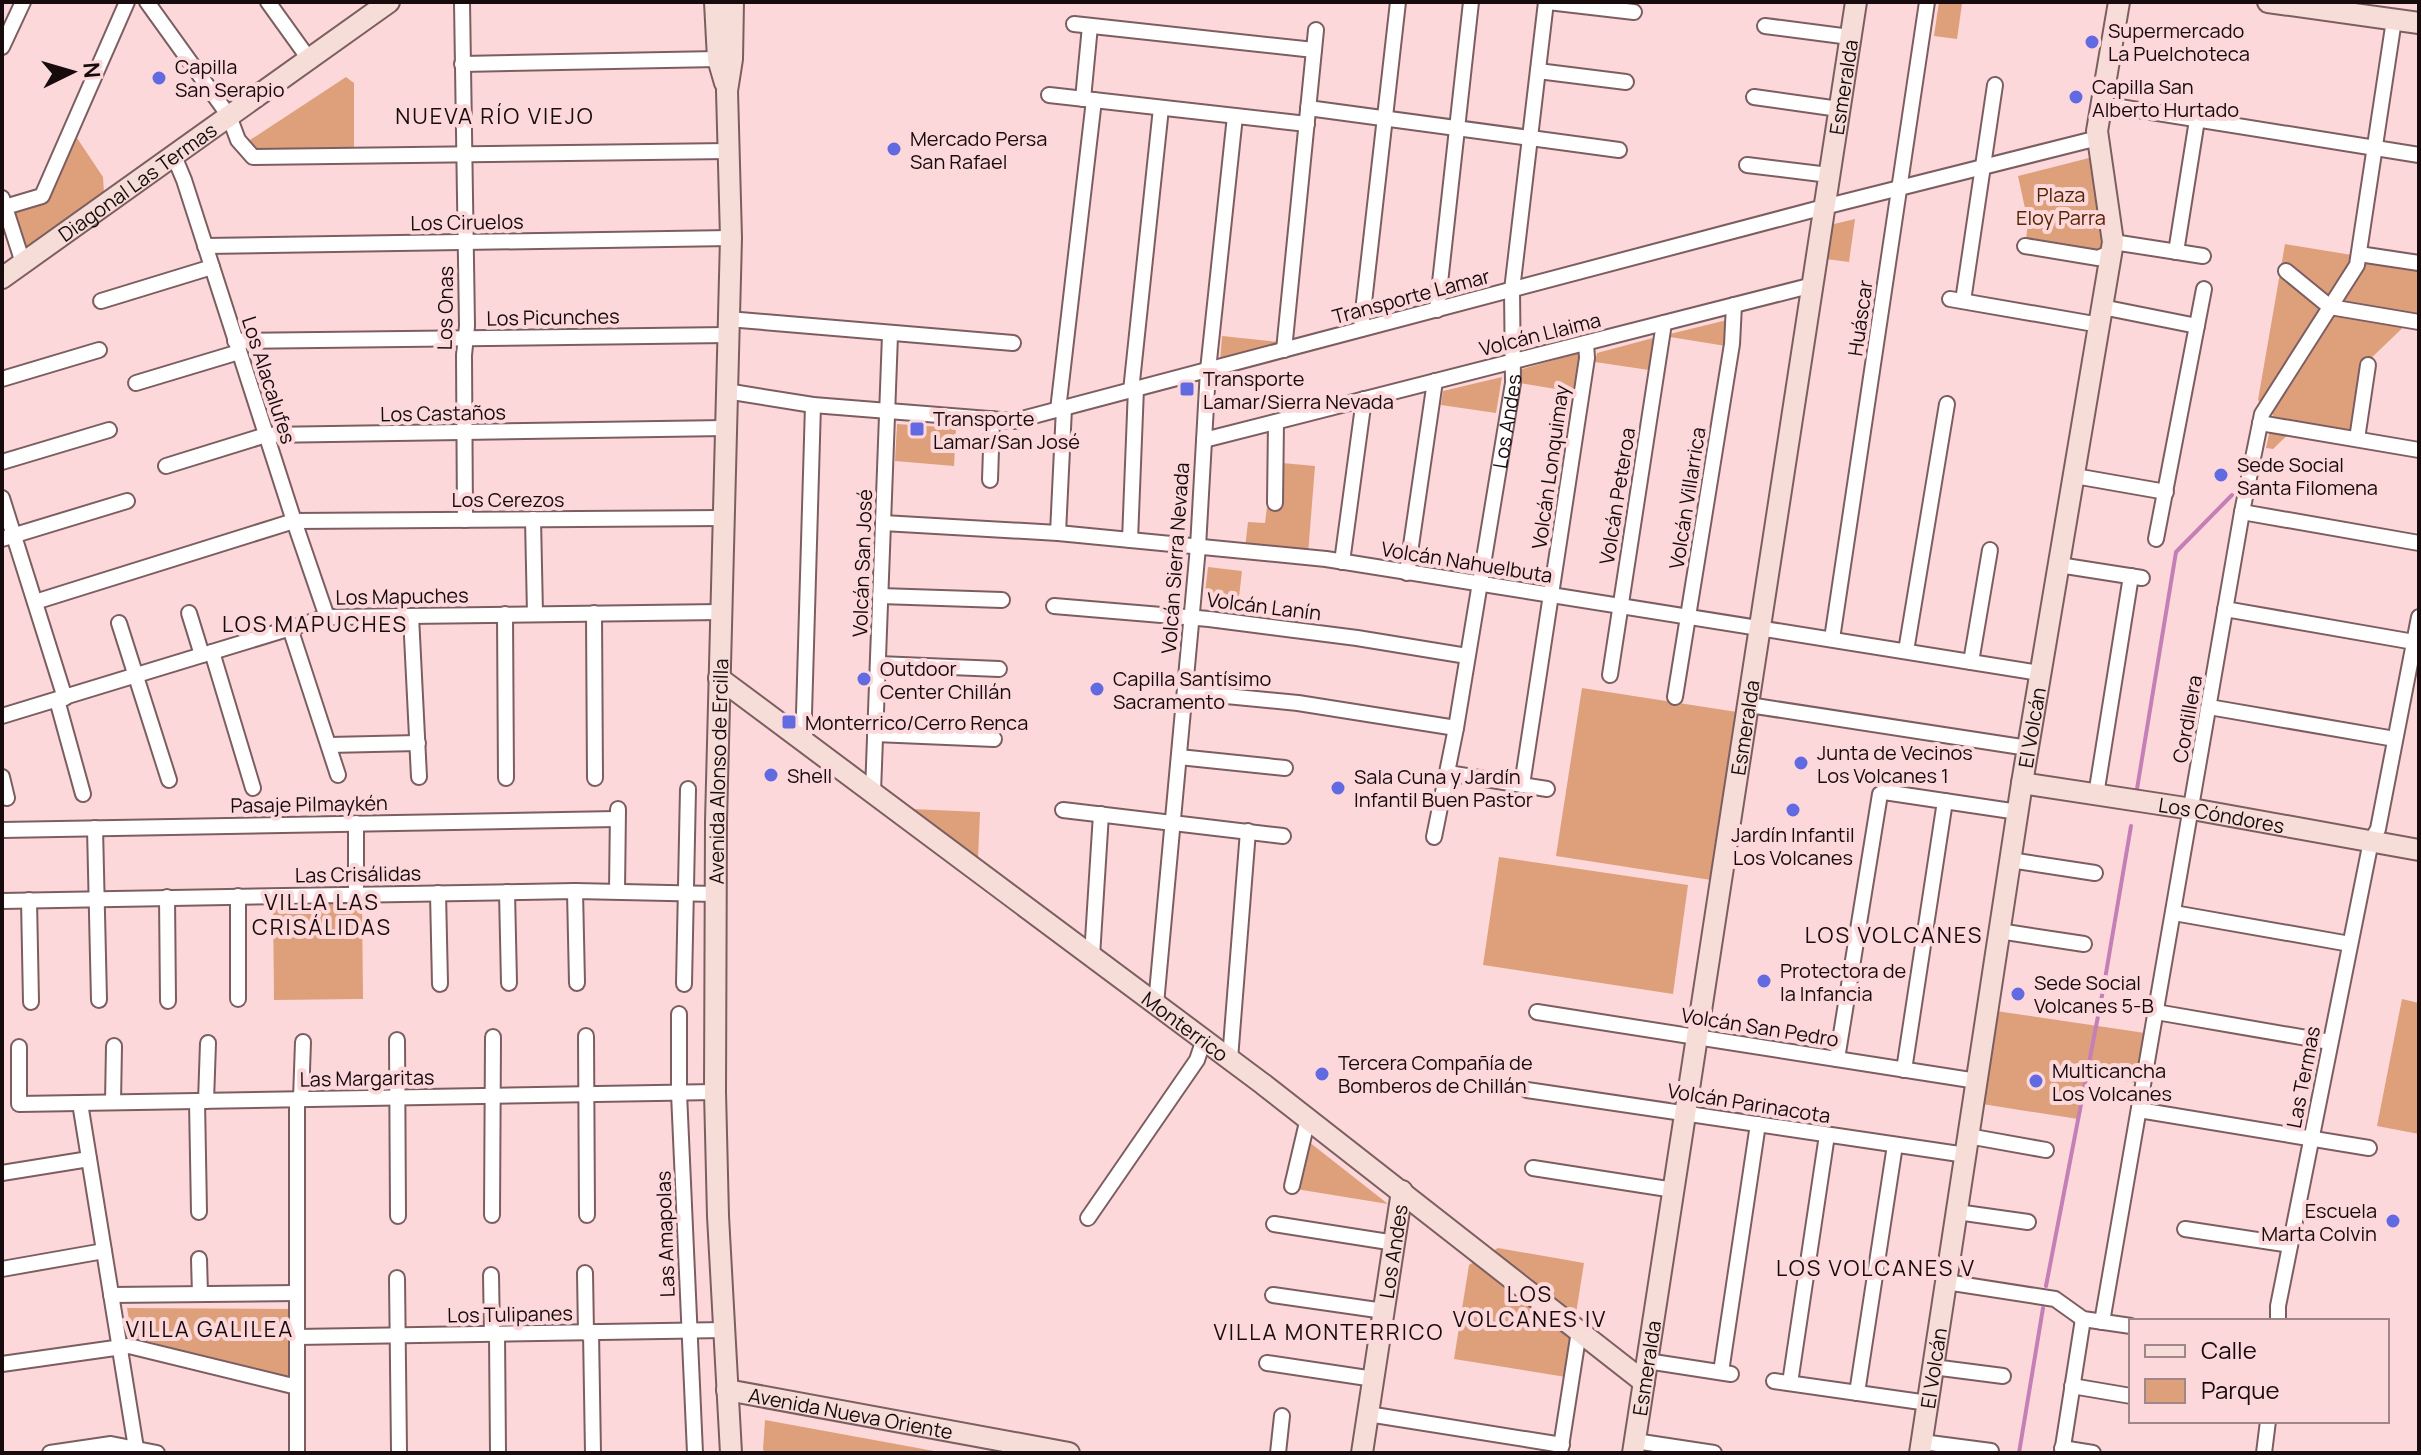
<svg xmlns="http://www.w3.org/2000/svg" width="2421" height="1455" font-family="Manrope,sans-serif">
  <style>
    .green { fill: #dea07b }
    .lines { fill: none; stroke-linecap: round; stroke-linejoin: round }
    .stream { stroke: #c47fb6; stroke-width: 4 }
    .street-casing { stroke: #7c5e61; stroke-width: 18 }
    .secondary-casing { stroke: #7c5e61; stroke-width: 24 }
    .street { stroke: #fff; stroke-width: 14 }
    .secondary { stroke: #f6ddd8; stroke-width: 20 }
    .poi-dot { fill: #626ae2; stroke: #fcd8db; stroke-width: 3 }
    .labels { text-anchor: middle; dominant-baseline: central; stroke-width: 8; stroke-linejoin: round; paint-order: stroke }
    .poi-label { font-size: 20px; fill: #170b0d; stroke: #fcd8db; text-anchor: start }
    .street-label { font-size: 20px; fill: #170b0d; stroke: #fcd8db }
    .park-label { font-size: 20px; fill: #542300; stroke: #fcd8db }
    .neighbourhood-label { font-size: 22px; letter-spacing: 2px; fill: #170b0d; stroke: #fcd8db }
  </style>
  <rect width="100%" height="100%" fill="#fcd8db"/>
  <g class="green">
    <polygon points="1939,2 1962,4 1957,39 1934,36"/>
    <polygon points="346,77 354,83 354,151 255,153 247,142"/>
    <polygon points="75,135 103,177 104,193 95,202 25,248 12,210 45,199"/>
    <polygon points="2089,158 2104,240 2103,253 2026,240 2028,222 2018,176"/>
    <polygon points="1855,219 1849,262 1826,259 1830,225"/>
    <polygon points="2285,244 2419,266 2419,316 2415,316 2365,364 2352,434 2299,424 2273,449 2266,448 2273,415 2258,400"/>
    <polygon points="1731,319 1726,346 1670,337 1670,334"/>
    <polygon points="1222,336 1279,342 1278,347 1220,362"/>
    <polygon points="1653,338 1649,370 1595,362 1597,353"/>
    <polygon points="1586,351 1580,393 1514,382 1515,371"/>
    <polygon points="1502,377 1496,413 1441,405 1443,391"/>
    <polygon points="897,424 956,428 954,466 895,461"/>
    <polygon points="1282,463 1315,466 1308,554 1245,548 1248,522 1265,523 1267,507 1279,508"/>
    <polygon points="1208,567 1242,571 1239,597 1205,593"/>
    <polygon points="1582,688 1737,712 1711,880 1556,856"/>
    <polygon points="911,809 980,812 978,859"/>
    <polygon points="1499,857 1688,885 1673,994 1483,965"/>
    <polygon points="362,900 363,999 274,1000 273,901"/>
    <polygon points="2402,999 2419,1003 2419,1134 2377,1126"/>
    <polygon points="1996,1011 2145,1033 2137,1083 2085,1075 2078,1119 1982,1104"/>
    <polygon points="1304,1138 1388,1204 1296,1189"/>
    <polygon points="1498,1248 1584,1263 1566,1377 1454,1359 1469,1265"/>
    <polygon points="127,1308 289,1309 288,1379 132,1337"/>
    <polygon points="765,1420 945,1453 768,1453 763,1450"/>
  </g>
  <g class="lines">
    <g class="stream">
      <polyline points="2137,789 2176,552 2232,495"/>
      <polyline points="2046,1286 2104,985 2131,826"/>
      <polyline points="2019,1453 2043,1308"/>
    </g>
    <defs>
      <g id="street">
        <polyline points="147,2 229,116 238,140 253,157 729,151"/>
        <polyline points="268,2 309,59"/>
        <polyline points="462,2 467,326 464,355 465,520"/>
        <polyline points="1548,2 1634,12"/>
        <polyline points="1074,24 1314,50"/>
        <polyline points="1765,26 1850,37"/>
        <polyline points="2,47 23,2"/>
        <polyline points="462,64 718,59"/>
        <polyline points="1538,71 1626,82"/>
        <polyline points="1049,95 1307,124"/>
        <polyline points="1754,97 1839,109"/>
        <polyline points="1083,99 1090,26"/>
        <polyline points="2101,104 2419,155"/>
        <polyline points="1308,108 1619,150"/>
        <polyline points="174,156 184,180 294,521 327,617"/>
        <polyline points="1747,165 1829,175"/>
        <polyline points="2,198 23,263"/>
        <polyline points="5,207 42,196 127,2"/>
        <polyline points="2113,242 2203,256"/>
        <polyline points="205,246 731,238"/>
        <polyline points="2025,246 2098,258 2112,252"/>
        <polyline points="2176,252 2197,120"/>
        <polyline points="2359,254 2419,263"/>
        <polyline points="2286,271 2330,307 2419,322"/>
        <polyline points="1950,299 2100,325"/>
        <polyline points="101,301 212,267"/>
        <polyline points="1963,301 1995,85"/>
        <polyline points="2102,307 2197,326"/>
        <polyline points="1437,310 1471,2"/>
        <polyline points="728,319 1013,343"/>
        <polyline points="1361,329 1398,2"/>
        <polyline points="235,341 728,335"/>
        <polyline points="1284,350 1316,30"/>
        <polyline points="2,379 99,350"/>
        <polyline points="136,383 239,352"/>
        <polyline points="726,391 813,405 1014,421 1824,207 2098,138"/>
        <polyline points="1131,391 1161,108"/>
        <polyline points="1058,410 1094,100"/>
        <polyline points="2260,423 2419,450"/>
        <polyline points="2357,439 2368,365"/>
        <polyline points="1204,440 1813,285"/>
        <polyline points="2,462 109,430"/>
        <polyline points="166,466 266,435 726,428"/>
        <polyline points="2075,476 2166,492"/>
        <polyline points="990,480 992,419"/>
        <polyline points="2,498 65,698"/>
        <polyline points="1275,503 1276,422"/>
        <polyline points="2242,512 2419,543"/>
        <polyline points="533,519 535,614"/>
        <polyline points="883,523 1058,533 1326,559 2040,673"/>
        <polyline points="1058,533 1064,408"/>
        <polyline points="2,539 127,501"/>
        <polyline points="2156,539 2204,289"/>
        <polyline points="1130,540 1136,388"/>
        <polyline points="1342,562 1364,399"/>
        <polyline points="2059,565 2142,578"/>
        <polyline points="1407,573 1435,381"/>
        <polyline points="880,596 1002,600"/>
        <polyline points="35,602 294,521 723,518"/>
        <polyline points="1054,606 1209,619 1357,638 1467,656"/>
        <polyline points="2225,609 2414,642"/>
        <polyline points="189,613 202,655"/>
        <polyline points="594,613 595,778"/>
        <polyline points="505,614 506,778"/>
        <polyline points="411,616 419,777"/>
        <polyline points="119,623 169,780"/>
        <polyline points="290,628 338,775"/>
        <polyline points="1832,639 1927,2"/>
        <polyline points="1906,651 1947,404"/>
        <polyline points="212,652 253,788"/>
        <polyline points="1971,662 1990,550"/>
        <polyline points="878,664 999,669"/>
        <polyline points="1610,675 1664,323"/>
        <polyline points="1185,692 1298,703 1456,728"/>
        <polyline points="1675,697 1732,344 1734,305"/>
        <polyline points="57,700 83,794"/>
        <polyline points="1749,705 2028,748"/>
        <polyline points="2209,707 2395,739"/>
        <polyline points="2,716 327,617 721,612"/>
        <polyline points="875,734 994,739"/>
        <polyline points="805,742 804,714 813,405"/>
        <polyline points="329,745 418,743"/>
        <polyline points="1179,757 1285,768"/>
        <polyline points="1448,773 1547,789"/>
        <polyline points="2,777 7,798"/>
        <polyline points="1522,785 1587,358 1586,343"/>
        <polyline points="873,792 890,335"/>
        <polyline points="2096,795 2131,576"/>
        <polyline points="1063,810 1283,836"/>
        <polyline points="356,823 356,893"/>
        <polyline points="95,828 99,1000"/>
        <polyline points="2,830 617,819"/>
        <path id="s1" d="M 1434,837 L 1456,728 L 1513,383 L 1512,290 L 1546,2"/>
        <polyline points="2010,860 2095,873"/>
        <polyline points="575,891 577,983"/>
        <polyline points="617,891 618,809"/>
        <polyline points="507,892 509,983"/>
        <polyline points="438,893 440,984"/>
        <polyline points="238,896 238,999"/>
        <polyline points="167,897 168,1001"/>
        <polyline points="29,900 31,1002"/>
        <polyline points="2,901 575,891 715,894"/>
        <polyline points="2174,913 2350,944"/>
        <polyline points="1999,931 2084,944"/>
        <polyline points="1092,956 1101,814"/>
        <polyline points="684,984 688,789"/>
        <polyline points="1156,1004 1198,547 1208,370 1235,116"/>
        <polyline points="1537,1012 1977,1081"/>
        <polyline points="2156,1012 2330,1042"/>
        <polyline points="679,1014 679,1093 695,1453"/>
        <polyline points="586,1036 587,1215"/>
        <polyline points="397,1040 398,1216"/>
        <polyline points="19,1047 19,1104 715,1092"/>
        <polyline points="1230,1059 1248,831"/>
        <polyline points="1837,1059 1880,794 1884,792 2018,812"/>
        <polyline points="1904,1070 1945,801"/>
        <polyline points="1527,1090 1966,1155"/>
        <polyline points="297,1099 297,1453"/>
        <polyline points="301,1099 303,1042"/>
        <polyline points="197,1101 199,1212"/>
        <polyline points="206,1101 208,1043"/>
        <polyline points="113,1102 114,1046"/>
        <polyline points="80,1103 136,1448"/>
        <polyline points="2139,1110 2369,1148"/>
        <polyline points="1968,1136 2046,1150"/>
        <polyline points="1533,1168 1674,1190"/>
        <polyline points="2,1173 89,1159"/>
        <polyline points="1292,1186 1308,1118"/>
        <polyline points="1957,1212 2028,1222"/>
        <polyline points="492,1215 493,1037"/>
        <polyline points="1088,1218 1197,1060 1204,1039"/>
        <polyline points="1274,1224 1395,1243"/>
        <polyline points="2185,1229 2290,1245"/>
        <polyline points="199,1259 200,1294"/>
        <polyline points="2,1269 104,1251"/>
        <polyline points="585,1273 586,1333"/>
        <polyline points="491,1275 492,1334"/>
        <polyline points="397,1278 399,1451"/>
        <polyline points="1946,1282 2055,1299 2083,1319 2131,1326"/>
        <polyline points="111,1295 297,1293"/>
        <polyline points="1273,1295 1384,1311"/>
        <polyline points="2278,1321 2278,1306 2371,841 2378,829 2419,617"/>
        <polyline points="2102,1322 2242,512 2262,414 2357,265 2394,20"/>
        <polyline points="591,1332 593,1453"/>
        <polyline points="497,1334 498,1453"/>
        <polyline points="297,1337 724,1330"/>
        <polyline points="1647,1361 1731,1374"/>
        <polyline points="1267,1363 1374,1379"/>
        <polyline points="2,1364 129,1346 297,1387"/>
        <polyline points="1933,1367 2003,1376"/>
        <polyline points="1721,1372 1758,1124"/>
        <polyline points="1774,1381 1928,1403"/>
        <polyline points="1790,1383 1827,1135"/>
        <polyline points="2072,1386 2131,1396"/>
        <polyline points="1857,1393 1895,1145"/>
        <polyline points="1368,1414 1562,1445"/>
        <polyline points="1635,1441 1714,1453"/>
        <polyline points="1922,1442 1991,1451"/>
        <polyline points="2062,1448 2093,1453"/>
        <polyline points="50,1453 111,1444 157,1453"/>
        <polyline points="1278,1453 1282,1416"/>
        <polyline points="1560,1453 1579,1331"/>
        <polyline points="2062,1453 2083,1319"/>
        <polyline points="2264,1453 2268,1421"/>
      </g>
      <g id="secondary">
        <polyline points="715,2 718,59 725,83"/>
        <polyline points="2268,2 2419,23"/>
        <path id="s2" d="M 2,278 L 389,2"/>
        <path id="s3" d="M 719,678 L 1263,1084 L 1644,1382"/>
        <path id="s4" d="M 2022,783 L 2192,809 L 2419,850"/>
        <path id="s5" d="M 727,1390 L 1069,1453"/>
        <path id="s6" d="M 731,1453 L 718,1216 L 715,1092 L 716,821 L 731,238 L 727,91 L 732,59 L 733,2"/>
        <path id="s7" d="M 1362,1453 L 1402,1191"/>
        <path id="s8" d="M 1633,1453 L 1856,2"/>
        <path id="s9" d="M 1920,1453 L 2022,783 L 2113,242 L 2097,131 L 2119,2"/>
      </g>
    </defs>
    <use href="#street" class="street-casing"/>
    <use href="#secondary" class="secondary-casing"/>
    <use href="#street" class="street"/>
    <use href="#secondary" class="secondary"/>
  </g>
  <g class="poi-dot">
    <circle cx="2092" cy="42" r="8"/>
    <circle cx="159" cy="78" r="8"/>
    <circle cx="2076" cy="97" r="8"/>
    <circle cx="894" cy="149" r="8"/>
    <rect x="1179" y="381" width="16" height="16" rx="4"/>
    <rect x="909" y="421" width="16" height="16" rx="4"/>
    <circle cx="2221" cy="475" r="8"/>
    <circle cx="864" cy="679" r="8"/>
    <circle cx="1097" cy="689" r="8"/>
    <rect x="781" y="714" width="16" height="16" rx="4"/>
    <circle cx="1801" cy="763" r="8"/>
    <circle cx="771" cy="775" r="8"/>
    <circle cx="1338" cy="788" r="8"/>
    <circle cx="1793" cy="810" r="8"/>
    <circle cx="1764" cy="981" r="8"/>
    <circle cx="2018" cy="994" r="8"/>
    <circle cx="1322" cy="1074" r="8"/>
    <circle cx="2036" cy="1081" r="8"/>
    <circle cx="2393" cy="1221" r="8"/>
  </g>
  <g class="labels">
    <g class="poi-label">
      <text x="2108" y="30">Supermercado<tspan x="2108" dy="23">La Puelchoteca</tspan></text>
      <text x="175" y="66">Capilla<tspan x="175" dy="23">San Serapio</tspan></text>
      <text x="2092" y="86">Capilla San<tspan x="2092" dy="23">Alberto Hurtado</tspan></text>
      <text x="910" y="138">Mercado Persa<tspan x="910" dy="23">San Rafael</tspan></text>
      <text x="1203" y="378">Transporte<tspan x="1203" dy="23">Lamar/Sierra Nevada</tspan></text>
      <text x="933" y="418">Transporte<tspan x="933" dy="23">Lamar/San José</tspan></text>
      <text x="2237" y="464">Sede Social<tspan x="2237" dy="23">Santa Filomena</tspan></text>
      <text x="880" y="668">Outdoor<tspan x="880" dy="23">Center Chillán</tspan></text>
      <text x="1113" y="678">Capilla Santísimo<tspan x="1113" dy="23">Sacramento</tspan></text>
      <text x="805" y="722">Monterrico/Cerro Renca</text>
      <text x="1817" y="752">Junta de Vecinos<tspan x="1817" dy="23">Los Volcanes 1</tspan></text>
      <text x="787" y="775">Shell</text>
      <text x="1354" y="776">Sala Cuna y Jardín<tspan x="1354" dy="23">Infantil Buen Pastor</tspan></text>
      <text x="1793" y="834" text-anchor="middle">Jardín Infantil<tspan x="1793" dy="23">Los Volcanes</tspan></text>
      <text x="1780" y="970">Protectora de<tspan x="1780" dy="23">la Infancia</tspan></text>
      <text x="2034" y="982">Sede Social<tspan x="2034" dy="23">Volcanes 5-B</tspan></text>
      <text x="1338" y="1062">Tercera Compañía de<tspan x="1338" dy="23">Bomberos de Chillán</tspan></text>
      <text x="2052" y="1070">Multicancha<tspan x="2052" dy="23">Los Volcanes</tspan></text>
      <text x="2377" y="1210" text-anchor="end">Escuela<tspan x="2377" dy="23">Marta Colvin</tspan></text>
    </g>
    <g class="street-label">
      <text stroke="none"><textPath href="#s8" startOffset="1382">Esmeralda</textPath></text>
      <text stroke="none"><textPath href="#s2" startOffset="166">Diagonal Las Termas</textPath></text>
      <text transform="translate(467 222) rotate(-1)">Los Ciruelos</text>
      <text transform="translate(1411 296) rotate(-15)">Transporte Lamar</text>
      <text transform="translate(445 308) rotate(-89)">Los Onas</text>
      <text transform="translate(553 317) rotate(-1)">Los Picunches</text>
      <text transform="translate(1860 318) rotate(-82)">Huáscar</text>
      <text transform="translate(1540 334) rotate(-14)">Volcán Llaima</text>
      <text transform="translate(269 380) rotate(72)">Los Alacalufes</text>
      <text transform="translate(443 413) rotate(-1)">Los Castaños</text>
      <text stroke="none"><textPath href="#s1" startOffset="422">Los Andes</textPath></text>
      <text transform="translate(1550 467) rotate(-82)">Volcán Lonquimay</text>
      <text transform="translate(1617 496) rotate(-81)">Volcán Peteroa</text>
      <text transform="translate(1687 498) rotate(-81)">Volcán Villarrica</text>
      <text x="508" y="499">Los Cerezos</text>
      <text transform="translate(1175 558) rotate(-86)">Volcán Sierra Nevada</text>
      <text transform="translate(1467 562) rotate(9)">Volcán Nahuelbuta</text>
      <text transform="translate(862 563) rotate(-88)">Volcán San José</text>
      <text transform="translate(402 596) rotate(-1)">Los Mapuches</text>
      <text transform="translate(1264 606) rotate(7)">Volcán Lanín</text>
      <text transform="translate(2187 719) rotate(-80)">Cordillera</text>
      <text stroke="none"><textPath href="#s9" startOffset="734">El Volcán</textPath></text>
      <text stroke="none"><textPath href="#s8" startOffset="734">Esmeralda</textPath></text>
      <text stroke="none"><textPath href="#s6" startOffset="682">Avenida Alonso de Ercilla</textPath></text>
      <text transform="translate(309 804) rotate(-1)">Pasaje Pilmaykén</text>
      <text stroke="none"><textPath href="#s4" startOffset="202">Los Cóndores</textPath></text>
      <text transform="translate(358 874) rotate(-1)">Las Crisálidas</text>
      <text stroke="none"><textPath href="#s3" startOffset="582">Monterrico</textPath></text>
      <text transform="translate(1760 1027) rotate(9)">Volcán San Pedro</text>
      <text transform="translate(2303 1077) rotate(-79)">Las Termas</text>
      <text transform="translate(367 1078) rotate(-1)">Las Margaritas</text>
      <text transform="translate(1749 1103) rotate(9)">Volcán Parinacota</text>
      <text transform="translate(665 1234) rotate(-92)">Las Amapolas</text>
      <text stroke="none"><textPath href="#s7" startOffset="204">Los Andes</textPath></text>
      <text transform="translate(510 1314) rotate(-1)">Los Tulipanes</text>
      <text stroke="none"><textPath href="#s9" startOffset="86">El Volcán</textPath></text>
      <text stroke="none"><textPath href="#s8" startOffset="86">Esmeralda</textPath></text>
      <text stroke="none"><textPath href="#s5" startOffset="126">Avenida Nueva Oriente</textPath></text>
    </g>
    <g class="park-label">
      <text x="2061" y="194">Plaza<tspan x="2061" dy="23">Eloy Parra</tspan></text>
    </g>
    <g class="neighbourhood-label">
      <text x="495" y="116">NUEVA RÍO VIEJO</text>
      <text x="315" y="624">LOS MAPUCHES</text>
      <text x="322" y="902">VILLA LAS<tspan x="322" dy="25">CRISÁLIDAS</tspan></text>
      <text x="1894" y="935">LOS VOLCANES</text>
      <text x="1876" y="1268">LOS VOLCANES V</text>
      <text x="1530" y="1294">LOS<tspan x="1530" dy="25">VOLCANES IV</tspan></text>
      <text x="210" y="1329">VILLA GALILEA</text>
      <text x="1329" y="1332">VILLA MONTERRICO</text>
    </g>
  </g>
  <rect width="2421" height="1455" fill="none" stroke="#170b0d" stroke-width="8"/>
  <rect x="2129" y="1319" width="260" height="104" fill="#fcd8db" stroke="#a08689" stroke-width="2"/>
  <rect x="2145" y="1345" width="40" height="12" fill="#f6ddd8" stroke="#a08689" stroke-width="2"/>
  <text x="2201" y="1359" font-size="24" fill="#170b0d">Calle</text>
  <rect x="2145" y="1379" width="40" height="24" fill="#dea07b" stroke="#a08689" stroke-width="2"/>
  <text x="2201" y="1399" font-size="24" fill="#170b0d">Parque</text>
  <g transform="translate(72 72) rotate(85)" stroke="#fcd8db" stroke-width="6" paint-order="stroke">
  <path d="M0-6L14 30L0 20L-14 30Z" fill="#170b0d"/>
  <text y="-12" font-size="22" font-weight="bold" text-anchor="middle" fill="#170b0d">N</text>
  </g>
</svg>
